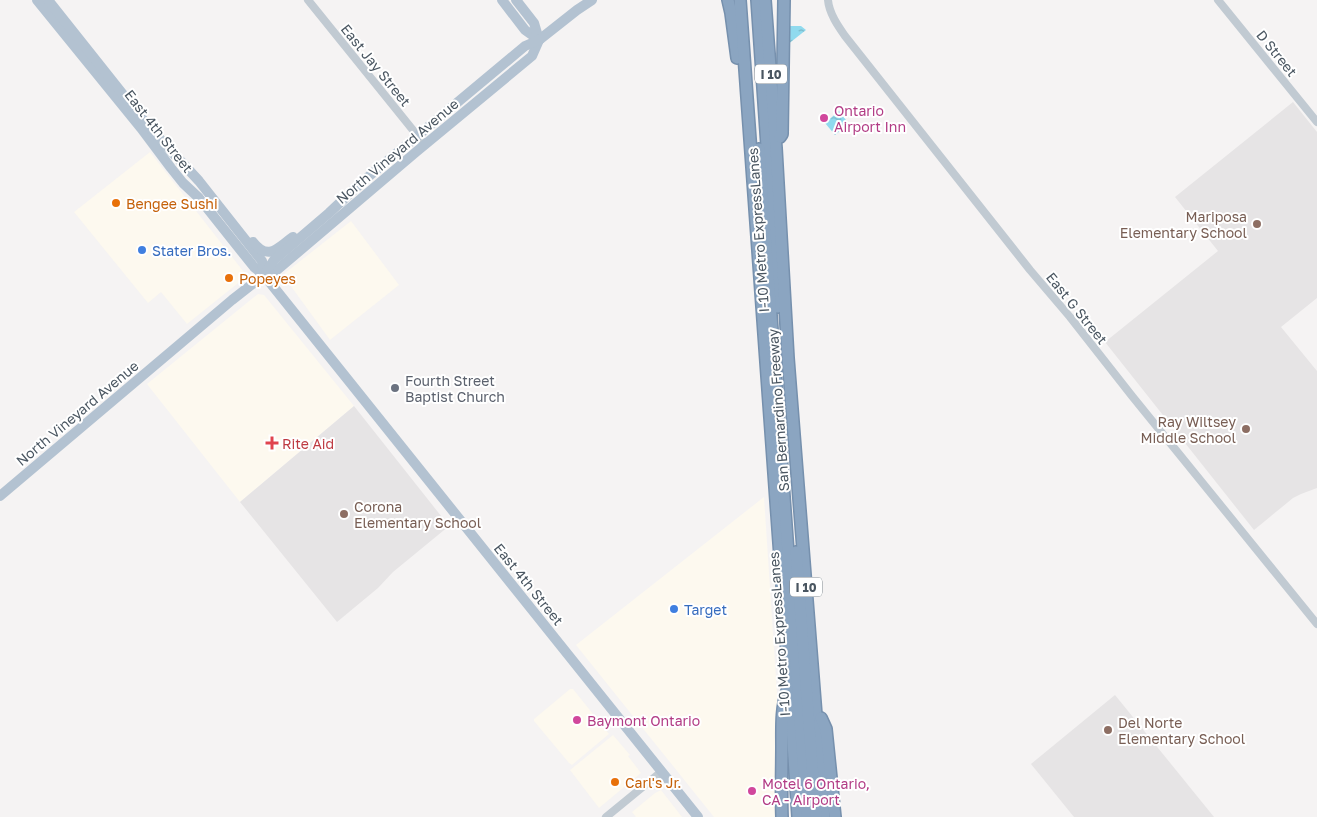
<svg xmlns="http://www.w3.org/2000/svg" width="1317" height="817" font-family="'Golos Text',sans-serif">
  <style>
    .commercial { fill: #fdf9ef }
    .education { fill: #e6e4e5 }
    .water { fill: url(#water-ripples) }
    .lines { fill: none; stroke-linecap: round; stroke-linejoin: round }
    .highway-casing { stroke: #7690ad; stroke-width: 14 }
    .minor { stroke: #c1cad2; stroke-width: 8 }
    .major { stroke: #b3c2d1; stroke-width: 10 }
    .highway { stroke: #8ba5c1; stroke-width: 11 }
    .hotel-dot { fill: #d1479c; stroke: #fff; stroke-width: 2 }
    .food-dot { fill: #e8710a; stroke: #fff; stroke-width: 2 }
    .education-dot { fill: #8d6e63; stroke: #fff; stroke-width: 2 }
    .shop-dot { fill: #3f7fe0; stroke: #fff; stroke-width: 2 }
    .worship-dot { fill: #6b7280; stroke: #fff; stroke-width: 2 }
    .health-dot { fill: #e0444e; stroke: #fff; stroke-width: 2 }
    .labels { text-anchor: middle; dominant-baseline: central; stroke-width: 4; stroke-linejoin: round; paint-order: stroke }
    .shield { fill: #fff; stroke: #808990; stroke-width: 1 }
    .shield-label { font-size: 12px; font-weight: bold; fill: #4a5661 }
    .street-label { font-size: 14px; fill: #4a5661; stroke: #fff }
    .hotel-label { font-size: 14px; fill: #b23c85; stroke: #fff; text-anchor: start }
    .food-label { font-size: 14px; fill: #c56008; stroke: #fff; text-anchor: start }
    .education-label { font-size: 14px; fill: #785e54; stroke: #fff; text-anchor: end }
    .shop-label { font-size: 14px; fill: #366cbe; stroke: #fff; text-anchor: start }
    .worship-label { font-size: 14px; fill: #5b616d; stroke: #fff; text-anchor: start }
    .health-label { font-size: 14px; fill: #be3a42; stroke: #fff; text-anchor: start }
  </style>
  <defs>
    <pattern id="water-ripples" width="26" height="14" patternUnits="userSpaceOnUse" patternTransform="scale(1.25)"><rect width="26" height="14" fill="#90daee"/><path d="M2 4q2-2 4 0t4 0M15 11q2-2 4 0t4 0" fill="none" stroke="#78b4c4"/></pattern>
  </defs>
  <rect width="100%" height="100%" fill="#f5f3f3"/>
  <g class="commercial">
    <polygon points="150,152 247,276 187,324 161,292 148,303 74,212"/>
    <polygon points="351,221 399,285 330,340 285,278 285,273"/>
    <polygon points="258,294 264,295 354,406 240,502 147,384"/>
    <polygon points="764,497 778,709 776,816 774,817 714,817 576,645"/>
    <polygon points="570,689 573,689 609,734 572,765 569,763 534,721 534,719"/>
    <polygon points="613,735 630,755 628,756 641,773 599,808 570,770"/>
    <polygon points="661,790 682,817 636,817 632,812 655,793"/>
  </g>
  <g class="education">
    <polygon points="1293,102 1317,132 1317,298 1281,327 1317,371 1317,488 1301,494 1293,498 1254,530 1105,342 1218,251 1175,197"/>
    <polygon points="354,406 449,526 393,572 378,588 337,622 240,502"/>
    <polygon points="1115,695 1214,817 1074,817 1031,764"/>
  </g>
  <g class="water">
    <polygon points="790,26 801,26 806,30 787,45"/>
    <polygon points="839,111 849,124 835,135 825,123"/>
  </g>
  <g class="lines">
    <defs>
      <g id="highway">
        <polyline points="728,0 731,13 737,58"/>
        <polyline points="740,0 788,668 798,817"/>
        <polyline points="757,0 778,307"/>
        <polyline points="765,0 776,148 788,358 824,817"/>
        <polyline points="780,137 782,134 784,0"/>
        <polyline points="759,149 807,817"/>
        <polyline points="796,552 816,817"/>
        <polyline points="821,718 826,729 835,817"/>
        <path d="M 782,817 C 781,793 782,770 782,746 C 782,727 781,709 787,691"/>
      </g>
    </defs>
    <use href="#highway" class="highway-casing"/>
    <g class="minor">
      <polyline points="308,0 425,145"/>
      <path d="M 828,0 C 829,13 838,26 845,36 L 1030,270 L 1070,317 L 1132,396 L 1317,624"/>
      <polyline points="1218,0 1317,122"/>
      <polyline points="606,817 661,772"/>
    </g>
    <g class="major">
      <polyline points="37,0 141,128 171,168 183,183 199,198 254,267 264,275 698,817"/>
      <polyline points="48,0 149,127 199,181 262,261 264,275"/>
      <polyline points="502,0 525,30 539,40"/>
      <polyline points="516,0 534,23 539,40"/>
      <path d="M 253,242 C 269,262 278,247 293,237"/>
      <polyline points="264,275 277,270 416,152 532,56 539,40"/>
      <polyline points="0,496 232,300 264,275 274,260 329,213 362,182 525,46 539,40 577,10 592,0"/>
    </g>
    <use href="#highway" class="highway"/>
  </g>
  <g class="hotel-dot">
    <circle cx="824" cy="118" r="5"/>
    <circle cx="577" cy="720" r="5"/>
    <circle cx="752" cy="791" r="5"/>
  </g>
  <g class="food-dot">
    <circle cx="116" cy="203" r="5"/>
    <circle cx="229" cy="278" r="5"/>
    <circle cx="615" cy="782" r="5"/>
  </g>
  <g class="education-dot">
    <circle cx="1257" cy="224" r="5"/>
    <circle cx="1246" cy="429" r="5"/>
    <circle cx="344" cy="514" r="5"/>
    <circle cx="1108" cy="730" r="5"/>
  </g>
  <g class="shop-dot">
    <circle cx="142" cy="250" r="5"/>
    <circle cx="674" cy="609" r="5"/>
  </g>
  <circle class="worship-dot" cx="395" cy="388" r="5"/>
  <path class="health-dot" d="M269.5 435.5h5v5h5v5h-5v5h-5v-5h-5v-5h5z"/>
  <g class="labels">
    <g class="shield">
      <rect x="755" y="64.5" width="32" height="19" rx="4"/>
      <rect x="790" y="577.5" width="32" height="19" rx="4"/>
    </g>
    <g class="shield-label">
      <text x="771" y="74">I 10</text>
      <text x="806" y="587">I 10</text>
    </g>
    <g class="street-label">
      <text transform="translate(1277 53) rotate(51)">D Street</text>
      <text transform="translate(376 65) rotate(51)">East Jay Street</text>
      <text transform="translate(159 131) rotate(52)">East 4th Street</text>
      <text transform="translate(397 151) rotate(-40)">North Vineyard Avenue</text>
      <text transform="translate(758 230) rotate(-94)">I-10 Metro ExpressLanes</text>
      <text transform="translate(1077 308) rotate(51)">East G Street</text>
      <text transform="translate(778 410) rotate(-94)">San Bernardino Freeway</text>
      <text transform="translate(77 413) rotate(-40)">North Vineyard Avenue</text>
      <text transform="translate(529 584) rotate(51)">East 4th Street</text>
      <text transform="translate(779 634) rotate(-94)">I-10 Metro ExpressLanes</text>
    </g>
    <g class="hotel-label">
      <text x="834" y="110">Ontario<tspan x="834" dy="16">Airport Inn</tspan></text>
      <text x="587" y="720">Baymont Ontario</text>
      <text x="762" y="783">Motel 6 Ontario,<tspan x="762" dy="16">CA - Airport</tspan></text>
    </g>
    <g class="food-label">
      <text x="126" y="203">Bengee Sushi</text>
      <text x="239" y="278">Popeyes</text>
      <text x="625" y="782">Carl's Jr.</text>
    </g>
    <g class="education-label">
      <text x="1247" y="216">Mariposa<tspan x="1247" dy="16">Elementary School</tspan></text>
      <text x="1236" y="421">Ray Wiltsey<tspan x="1236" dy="16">Middle School</tspan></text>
      <text x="354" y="506" text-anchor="start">Corona<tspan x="354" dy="16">Elementary School</tspan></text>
      <text x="1118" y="722" text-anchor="start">Del Norte<tspan x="1118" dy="16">Elementary School</tspan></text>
    </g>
    <g class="shop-label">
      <text x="152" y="250">Stater Bros.</text>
      <text x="684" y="609">Target</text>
    </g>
    <g class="worship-label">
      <text x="405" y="380">Fourth Street<tspan x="405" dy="16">Baptist Church</tspan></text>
    </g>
    <g class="health-label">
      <text x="282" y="443">Rite Aid</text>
    </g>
  </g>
</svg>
